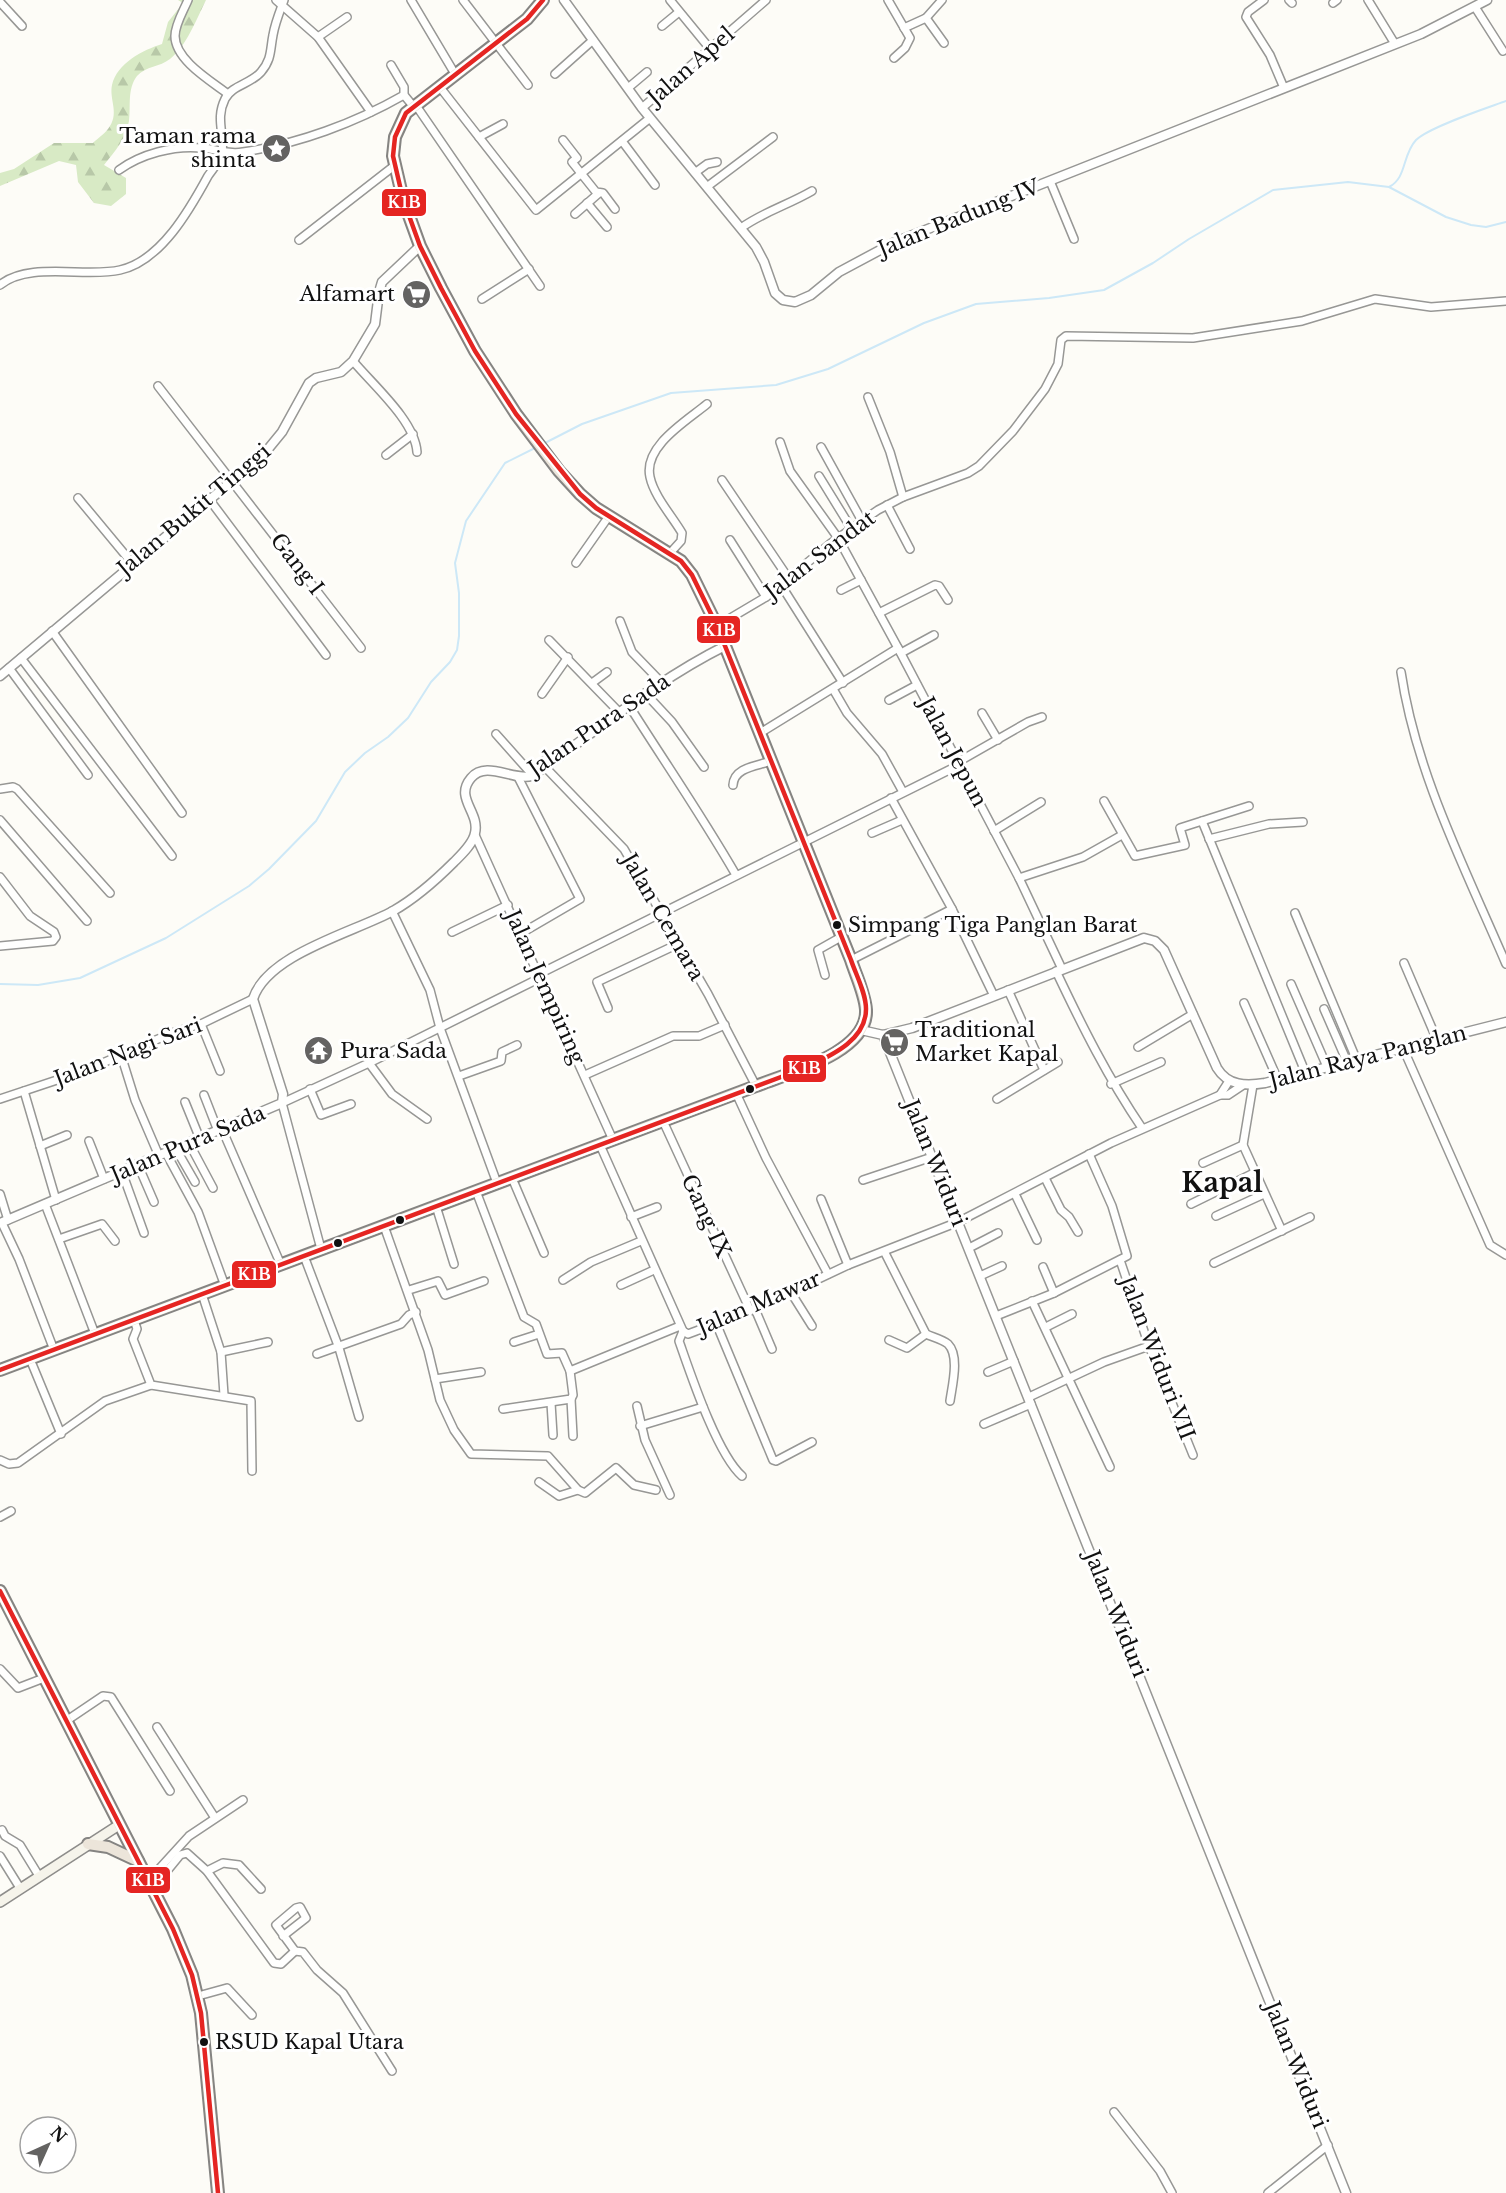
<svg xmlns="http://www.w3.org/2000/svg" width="1506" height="2193" font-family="'Libre Baskerville',serif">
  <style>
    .forest { fill: url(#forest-firs) }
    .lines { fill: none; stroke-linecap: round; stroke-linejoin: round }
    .stream { stroke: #cde8f7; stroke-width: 2 }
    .minor-casing { stroke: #979795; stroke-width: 10 }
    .tertiary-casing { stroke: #979795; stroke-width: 11 }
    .secondary-casing { stroke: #8e8d8b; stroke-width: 12 }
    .trunk-casing { stroke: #858482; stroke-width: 14 }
    .minor { stroke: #fffffe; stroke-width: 7 }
    .tertiary { stroke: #fffffe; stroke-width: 8 }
    .secondary { stroke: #f6f4eb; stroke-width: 9 }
    .trunk { stroke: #ece5da; stroke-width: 10 }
    .bus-1-casing { stroke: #fff; stroke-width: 9 }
    .bus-1 { stroke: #e52522; stroke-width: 4.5 }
    .bus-dot { fill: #111; stroke: #fff; stroke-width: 2 }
    .labels { text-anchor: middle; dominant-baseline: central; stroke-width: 6; stroke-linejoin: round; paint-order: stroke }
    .bus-label { font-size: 20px; fill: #111; stroke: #fff; text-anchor: start }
    .street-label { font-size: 21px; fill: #111; stroke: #fff }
    .poi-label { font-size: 21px; fill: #111; stroke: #fff; text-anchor: end }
    .district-label { font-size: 27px; font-weight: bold; fill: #111; stroke: #fff }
    .line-badge { stroke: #fff; stroke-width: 2 }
    .badge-label { font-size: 16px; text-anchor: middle; font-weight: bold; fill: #fff }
  </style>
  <defs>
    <pattern id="forest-firs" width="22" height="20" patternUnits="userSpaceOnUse" patternTransform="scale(1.5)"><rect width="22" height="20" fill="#d8eac5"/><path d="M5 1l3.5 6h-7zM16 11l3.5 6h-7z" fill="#b8c8a8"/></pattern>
  </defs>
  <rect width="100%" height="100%" fill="#fdfcf7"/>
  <path class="forest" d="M 178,0 L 206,0 C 196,20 187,45 170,59 C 160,67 146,66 137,76 C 127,89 131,106 129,121 C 126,139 115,151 104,165 L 126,178 L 126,194 L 111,206 L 94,203 L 78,182 L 76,165 L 59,161 L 0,186 L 0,173 L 14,169 L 54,143 L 93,143 C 98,138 106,133 110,126 C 119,112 109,99 112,85 C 117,63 143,50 162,44 L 168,22 L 183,3 Z"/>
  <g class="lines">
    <g class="stream">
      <path d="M 1389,187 C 1407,178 1402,155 1416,140 C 1429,127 1487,108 1506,101"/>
      <polyline points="543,444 582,424 671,393 776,385 828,369 924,323 976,304 1049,298 1104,290 1153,263 1189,239 1273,190 1348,182 1389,187 1446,217 1471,225 1486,227 1506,222"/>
      <polyline points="0,984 38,985 80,978 166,938 249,886 269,869 316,821 345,772 365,753 388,737 408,718 431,682 450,662 457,650 459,636 459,593 455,563 466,521 505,463 537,447"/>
    </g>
    <defs>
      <g id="minor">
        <path d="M 188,0 C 184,10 175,24 175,36 C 175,60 211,81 228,94"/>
        <polyline points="276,0 318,37 371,112"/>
        <polyline points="411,0 455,74"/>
        <polyline points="463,0 528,85"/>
        <polyline points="670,0 711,50"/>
        <polyline points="888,0 910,38 905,48 894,58"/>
        <polyline points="1264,0 1248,12 1246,17 1270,55 1284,88"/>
        <polyline points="1289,0 1292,3"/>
        <polyline points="1368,0 1395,44"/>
        <polyline points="0,2 22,26"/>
        <polyline points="1333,3 1337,0"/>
        <polyline points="1475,7 1503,51"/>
        <polyline points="926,18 944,43"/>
        <polyline points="662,26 679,12"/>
        <polyline points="904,28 926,18 942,0"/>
        <polyline points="318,37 347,17"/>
        <polyline points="391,65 404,87 404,95 413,106"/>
        <polyline points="555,74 593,40"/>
        <polyline points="439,86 536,210 650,118"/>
        <polyline points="628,88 647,72"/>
        <polyline points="415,104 540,286"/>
        <polyline points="642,108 766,0"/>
        <polyline points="479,137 503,124"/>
        <polyline points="563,140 577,158 572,162 596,192 603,193 615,209"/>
        <polyline points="622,141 655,185"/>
        <path d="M 119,170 C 141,154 174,145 202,148 C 217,149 227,155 243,152 C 298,144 355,123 404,95"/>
        <polyline points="696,172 707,164 717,162"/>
        <polyline points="1050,181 1074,239"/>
        <polyline points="708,186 773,137"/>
        <polyline points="587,203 607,227"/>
        <polyline points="575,214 599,193"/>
        <path d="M 741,228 C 763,212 788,205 812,191"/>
        <polyline points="299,240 394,166"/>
        <path d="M 0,285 C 29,261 86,278 120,270 C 161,261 190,209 208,176 C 212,170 221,160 222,153 C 225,134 215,119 225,99 C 232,85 251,84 261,72 C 272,59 270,50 273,35 C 275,23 280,11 284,0"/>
        <polyline points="482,299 529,269"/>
        <path d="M 353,361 C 373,385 415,421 417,452"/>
        <polyline points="158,386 361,648"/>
        <polyline points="868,397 890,452 903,497"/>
        <polyline points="780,442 790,471 838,538 898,648 1019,878 1062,969"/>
        <polyline points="821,447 862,521"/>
        <polyline points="386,455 413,434"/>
        <polyline points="819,476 851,528"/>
        <polyline points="722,480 789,579"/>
        <polyline points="78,498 132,563"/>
        <polyline points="209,499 326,655"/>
        <polyline points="887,505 910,549"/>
        <polyline points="730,540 766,597"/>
        <path d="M 671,552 L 681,541 L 682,533 C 672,516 654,496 650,477 C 643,446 688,420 707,404"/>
        <polyline points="576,563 609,516"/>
        <polyline points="781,585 843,683"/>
        <polyline points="841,590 861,580"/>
        <polyline points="879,613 935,585 939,586 948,600"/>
        <polyline points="620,621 632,652 661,682"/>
        <polyline points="717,626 766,597 831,543 878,510 903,497 968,473 979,466 1013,431 1045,389 1058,364 1061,340 1066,336 1193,338 1302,321 1375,299 1431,307 1506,301"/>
        <polyline points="52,631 182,813"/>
        <polyline points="549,640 618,711"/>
        <polyline points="901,653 934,635"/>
        <polyline points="21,658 172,856"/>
        <polyline points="9,668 88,775"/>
        <path d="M 1401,672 C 1416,774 1466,870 1506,964"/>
        <polyline points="592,683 607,672"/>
        <polyline points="833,689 847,713 882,754 903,792"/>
        <polyline points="645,693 672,722 704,767"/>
        <polyline points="542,694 568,657"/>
        <polyline points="889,700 917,685"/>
        <path d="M 628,704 C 664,761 702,816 736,875"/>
        <polyline points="982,713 998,740"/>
        <polyline points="760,733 898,648"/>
        <polyline points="496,734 528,770 534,769 549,757 552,761"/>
        <polyline points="958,762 1028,722 1042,717"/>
        <polyline points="545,767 624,849 708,994 756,1086"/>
        <polyline points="518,777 580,899 520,934"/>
        <path d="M 733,785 C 734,767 758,766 771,761"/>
        <polyline points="0,789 13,787 17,789 110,893"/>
        <polyline points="891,798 952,909 994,996"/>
        <polyline points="1104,801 1135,856 1185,845 1180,828 1249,806"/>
        <polyline points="0,820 87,921"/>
        <polyline points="1202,821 1306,1074"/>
        <polyline points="994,831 1041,802"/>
        <polyline points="872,833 902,820"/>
        <polyline points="475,835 613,1140"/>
        <polyline points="1209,839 1269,824 1303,822"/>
        <polyline points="0,877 30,916 54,932 56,937 53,941 0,946"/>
        <polyline points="1019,878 1083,857 1122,835"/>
        <polyline points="392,911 430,990 440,1028 497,1183"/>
        <polyline points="1295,913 1357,1061"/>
        <polyline points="452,932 508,905"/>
        <polyline points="851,960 952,909"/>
        <polyline points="1404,963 1437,1040"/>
        <path d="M 1056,971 C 1082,1026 1108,1078 1142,1128"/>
        <polyline points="537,975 959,765"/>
        <polyline points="825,975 818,950 841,937"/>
        <polyline points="1291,984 1328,1069"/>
        <polyline points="1008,990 1044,1070"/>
        <polyline points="1244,1003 1278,1080"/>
        <polyline points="608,1008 597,982 678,944"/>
        <polyline points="1324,1009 1348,1064"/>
        <polyline points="201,1024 220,1071"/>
        <polyline points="1138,1047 1193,1014"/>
        <polyline points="1403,1048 1490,1245 1506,1255"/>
        <polyline points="121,1055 135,1100 159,1156"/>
        <polyline points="369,1063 392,1094 427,1119"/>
        <polyline points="585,1075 673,1036 699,1036 725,1025"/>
        <polyline points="459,1076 501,1061 502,1052 517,1045"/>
        <polyline points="1111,1084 1161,1062"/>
        <polyline points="1253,1085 1243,1145 1282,1231"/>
        <polyline points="310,1089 321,1115 351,1104"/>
        <polyline points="24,1091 56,1200"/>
        <polyline points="736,1093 766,1158 828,1274"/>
        <polyline points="204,1095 218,1131"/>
        <polyline points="1220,1095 1228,1095 1243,1085"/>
        <polyline points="0,1099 84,1071 172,1033 201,1024 253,999"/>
        <polyline points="997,1099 1058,1062"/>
        <polyline points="185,1102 200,1139"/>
        <polyline points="663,1121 750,1310"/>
        <polyline points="222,1129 281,1265"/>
        <polyline points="89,1141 104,1179"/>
        <polyline points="189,1143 213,1188"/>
        <polyline points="600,1145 683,1331 688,1334 755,1309 848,1265 958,1222 1111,1143 1220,1095 1229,1081"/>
        <polyline points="40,1146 67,1135"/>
        <polyline points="176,1149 195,1182"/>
        <polyline points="166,1153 198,1212 225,1286"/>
        <polyline points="1203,1163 1243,1145"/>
        <polyline points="138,1165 154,1202"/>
        <polyline points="122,1172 144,1233"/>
        <polyline points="512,1178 544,1253"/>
        <polyline points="1045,1178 1061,1210 1069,1217 1078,1232"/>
        <polyline points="863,1180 932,1157"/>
        <polyline points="476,1191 524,1317 536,1324 547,1354 562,1353 570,1371 573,1395 571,1399 503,1409"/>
        <polyline points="0,1194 8,1220"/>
        <polyline points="1015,1194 1037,1240"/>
        <polyline points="821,1199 848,1265"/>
        <polyline points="45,1204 95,1334"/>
        <polyline points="1191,1204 1254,1173"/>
        <polyline points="436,1206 454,1264"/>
        <polyline points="1216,1216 1264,1194"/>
        <polyline points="631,1217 657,1207"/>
        <polyline points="2,1223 19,1259 54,1350"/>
        <polyline points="384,1226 428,1350 440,1400 454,1430 471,1454 548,1456 578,1490 585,1493 616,1468 634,1485 656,1490"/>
        <polyline points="59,1239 102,1224 115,1241"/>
        <polyline points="969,1248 998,1233"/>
        <polyline points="321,1249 282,1103 369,1063 538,979"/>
        <path d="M 885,1253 L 926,1334 C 932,1337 942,1339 948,1344 C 960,1356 952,1386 950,1401"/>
        <polyline points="304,1256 339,1348 359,1417"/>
        <polyline points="1120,1260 1149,1346 1193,1455"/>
        <polyline points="1214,1263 1310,1217"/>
        <polyline points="1043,1267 1054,1293"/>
        <polyline points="980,1276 1002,1266"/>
        <polyline points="563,1280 591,1262 641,1241"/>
        <polyline points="621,1285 654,1270"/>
        <polyline points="409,1290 438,1281 445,1295 484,1281"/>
        <polyline points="790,1291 812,1326"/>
        <polyline points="202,1294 221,1352 224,1395"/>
        <polyline points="1032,1301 1110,1467"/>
        <polyline points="755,1309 772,1349"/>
        <polyline points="996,1316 1054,1293 1127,1256 1112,1206 1089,1154"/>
        <polyline points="134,1320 137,1329 133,1339 151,1385 251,1401 252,1471"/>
        <polyline points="716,1323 773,1460 776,1461 812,1442"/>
        <polyline points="1046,1327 1072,1314"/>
        <path d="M 683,1331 L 679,1341 C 691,1375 717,1454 742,1476"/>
        <polyline points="889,1340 907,1348 926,1334"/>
        <polyline points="514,1342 539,1334"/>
        <polyline points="221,1352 268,1342"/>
        <polyline points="317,1354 401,1324 409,1315 416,1312"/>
        <polyline points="30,1359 61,1434"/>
        <polyline points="570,1371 680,1326"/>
        <polyline points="988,1372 1014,1361"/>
        <polyline points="435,1379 481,1372"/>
        <polyline points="1029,1397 1104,1362 1149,1346"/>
        <polyline points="571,1399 573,1436"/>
        <polyline points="551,1403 553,1435"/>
        <polyline points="637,1406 645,1440 670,1495"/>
        <polyline points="984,1424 1031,1404"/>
        <polyline points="640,1426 703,1407"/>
        <polyline points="0,1460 9,1464 18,1463 105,1401 151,1385"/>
        <polyline points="539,1482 559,1496 578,1490"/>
        <polyline points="0,1517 11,1511"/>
        <polyline points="0,1669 18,1688 44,1678"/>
        <polyline points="66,1721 103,1696 111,1697 170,1791"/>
        <polyline points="157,1727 215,1818"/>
        <polyline points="2,1830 5,1836 20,1845 39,1876"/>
        <polyline points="0,1856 20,1888"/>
        <polyline points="207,1871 223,1863 239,1865 261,1889"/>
        <polyline points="148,1881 189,1836 243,1800"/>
        <polyline points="153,1888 180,1855 187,1853 207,1871 274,1963 281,1964 295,1951"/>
        <polyline points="283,1936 306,1918 300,1907 296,1908 276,1925 295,1951 303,1952 317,1970 343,1993 392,2071"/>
        <polyline points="198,1996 227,1988 252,2015"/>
        <polyline points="1114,2112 1160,2171 1172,2193"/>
        <polyline points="1268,2193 1328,2145"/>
      </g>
      <g id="tertiary">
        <polyline points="564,0 642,108 756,247 764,262 775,293 783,300 795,302 811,295 839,272 895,242 1421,34 1487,0"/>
        <polyline points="0,676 264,454 282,432 309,383 316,378 341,372 353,361 375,324 379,292 382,282 420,246"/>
        <path d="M 861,1030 L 883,1035 L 912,1028 L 1144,938 L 1155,941 L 1164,950 L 1217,1068 C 1228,1086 1246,1086 1265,1083 L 1506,1022"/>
        <polyline points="883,1035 1346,2193"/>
        <path d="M 0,1223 L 282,1103 L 283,1094 L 253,999 C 267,954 355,932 393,911 C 416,898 435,881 454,862 C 461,855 473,844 475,833 C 480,812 454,798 471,778 C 486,760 513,781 532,776 C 597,731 653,682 725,646"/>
      </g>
      <polyline id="secondary" points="0,1902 119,1825"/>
      <g id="trunk">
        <path d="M 0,1370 L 756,1086 C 788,1073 868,1053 866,1010 C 865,994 856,976 851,960 L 717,626 L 692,575 L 681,561 L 596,508 L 580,494 L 559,471 L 516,414 L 475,351 L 441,288 L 420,246 L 403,199 L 393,156 L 395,137 L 406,113 L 527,19 L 543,0"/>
        <polyline points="0,1591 173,1929 192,1975 201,2013 218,2193"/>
        <polyline points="88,1844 108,1847 138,1861"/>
      </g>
    </defs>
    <use href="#minor" class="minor-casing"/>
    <use href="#tertiary" class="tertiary-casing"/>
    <use href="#secondary" class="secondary-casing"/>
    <use href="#trunk" class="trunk-casing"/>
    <use href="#minor" class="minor"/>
    <use href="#tertiary" class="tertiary"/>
    <use href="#secondary" class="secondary"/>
    <use href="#trunk" class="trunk"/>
    <defs>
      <g id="bus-1">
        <path d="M 0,1370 L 805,1068 C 830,1056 866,1041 866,1009 C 866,993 856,975 851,960 L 717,626 L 692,575 L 681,561 L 596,508 L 580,494 L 516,414 L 475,351 L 441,288 L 420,246 L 403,199 L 393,156 L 395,137 L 406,113 L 527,19 L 543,0"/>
        <polyline points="0,1591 173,1929 192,1975 201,2013 218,2193"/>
      </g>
    </defs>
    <use href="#bus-1" class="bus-1-casing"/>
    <use href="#bus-1" class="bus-1"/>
  </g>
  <defs>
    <symbol id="sight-disc" viewBox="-11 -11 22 22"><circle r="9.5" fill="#646362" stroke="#fff"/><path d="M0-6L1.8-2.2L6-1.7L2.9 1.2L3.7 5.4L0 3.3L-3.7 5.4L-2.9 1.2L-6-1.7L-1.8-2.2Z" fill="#fff"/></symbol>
    <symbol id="supermarket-disc" viewBox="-11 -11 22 22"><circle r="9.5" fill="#646362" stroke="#fff"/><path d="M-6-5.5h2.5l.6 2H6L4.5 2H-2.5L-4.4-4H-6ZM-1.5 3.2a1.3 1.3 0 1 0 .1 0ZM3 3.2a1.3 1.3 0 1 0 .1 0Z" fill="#fff"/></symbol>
    <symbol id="temple-disc" viewBox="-11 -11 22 22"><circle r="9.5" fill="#646362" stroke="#fff"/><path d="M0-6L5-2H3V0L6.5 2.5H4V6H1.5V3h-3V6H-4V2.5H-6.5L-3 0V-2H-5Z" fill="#fff"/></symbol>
  </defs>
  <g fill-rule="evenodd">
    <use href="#sight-disc" x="260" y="132" width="33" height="33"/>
    <use href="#supermarket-disc" x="400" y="278" width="33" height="33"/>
    <use href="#supermarket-disc" x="878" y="1026" width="33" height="33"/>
    <use href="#temple-disc" x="302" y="1034" width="33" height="33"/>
  </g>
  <g class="bus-dot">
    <circle cx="837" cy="925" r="5"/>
    <circle cx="750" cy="1089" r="5"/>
    <circle cx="400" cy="1220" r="5"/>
    <circle cx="338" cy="1243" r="5"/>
    <circle cx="204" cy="2042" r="5"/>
  </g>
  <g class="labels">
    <g class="bus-label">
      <text x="848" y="925">Simpang Tiga Panglan Barat</text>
      <text x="215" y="2042">RSUD Kapal Utara</text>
    </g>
    <g class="street-label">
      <text transform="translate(691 66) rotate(-41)">Jalan Apel</text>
      <text transform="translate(959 218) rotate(-22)">Jalan Badung IV</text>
      <text transform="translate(194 510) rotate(-40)">Jalan Bukit Tinggi</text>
      <text transform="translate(820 555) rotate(-37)">Jalan Sandat</text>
      <text transform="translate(297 564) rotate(52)">Gang I</text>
      <text transform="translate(599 725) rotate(-34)">Jalan Pura Sada</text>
      <text transform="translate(953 752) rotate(62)">Jalan Jepun</text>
      <text transform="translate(663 917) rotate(60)">Jalan Cemara</text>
      <text transform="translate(545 987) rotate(66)">Jalan Jempiring</text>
      <text transform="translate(128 1052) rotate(-21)">Jalan Nagi Sari</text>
      <text transform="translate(1368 1057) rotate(-14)">Jalan Raya Panglan</text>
      <text transform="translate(188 1144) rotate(-23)">Jalan Pura Sada</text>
      <text transform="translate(935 1163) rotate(68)">Jalan Widuri</text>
      <text transform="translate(706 1216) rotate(65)">Gang IX</text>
      <text transform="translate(759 1303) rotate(-23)">Jalan Mawar</text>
      <text transform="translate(1157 1358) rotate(69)">Jalan Widuri VII</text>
      <text transform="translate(1116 1614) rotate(68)">Jalan Widuri</text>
      <text transform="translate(1296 2065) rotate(68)">Jalan Widuri</text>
    </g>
    <g class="poi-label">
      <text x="256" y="136">Taman rama<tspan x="256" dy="24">shinta</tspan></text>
      <text x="395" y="294">Alfamart</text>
      <text x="915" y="1030" text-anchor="start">Traditional<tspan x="915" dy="24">Market Kapal</tspan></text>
      <text x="340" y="1051" text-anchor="start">Pura Sada</text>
    </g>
    <g class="district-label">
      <text x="1222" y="1182">Kapal</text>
    </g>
  </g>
  <g class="line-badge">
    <rect x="381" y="188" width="46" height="29" rx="6" fill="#e52522"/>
    <rect x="696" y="615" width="45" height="29" rx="6" fill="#e52522"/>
    <rect x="782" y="1054" width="45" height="29" rx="6" fill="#e52522"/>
    <rect x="231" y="1260" width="46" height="29" rx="6" fill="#e52522"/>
    <rect x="125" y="1866" width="46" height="28" rx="6" fill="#e52522"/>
  </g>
  <g class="badge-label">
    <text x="404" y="208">K1B</text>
    <text x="719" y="636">K1B</text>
    <text x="804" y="1074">K1B</text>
    <text x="254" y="1280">K1B</text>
    <text x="148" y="1886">K1B</text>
  </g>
  <g transform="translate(48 2145) rotate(45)"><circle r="28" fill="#ffffff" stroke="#a0a0a0" stroke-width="1.5"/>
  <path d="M0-4.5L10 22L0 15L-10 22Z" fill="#646362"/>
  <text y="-9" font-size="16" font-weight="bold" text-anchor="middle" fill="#111111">N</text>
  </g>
</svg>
